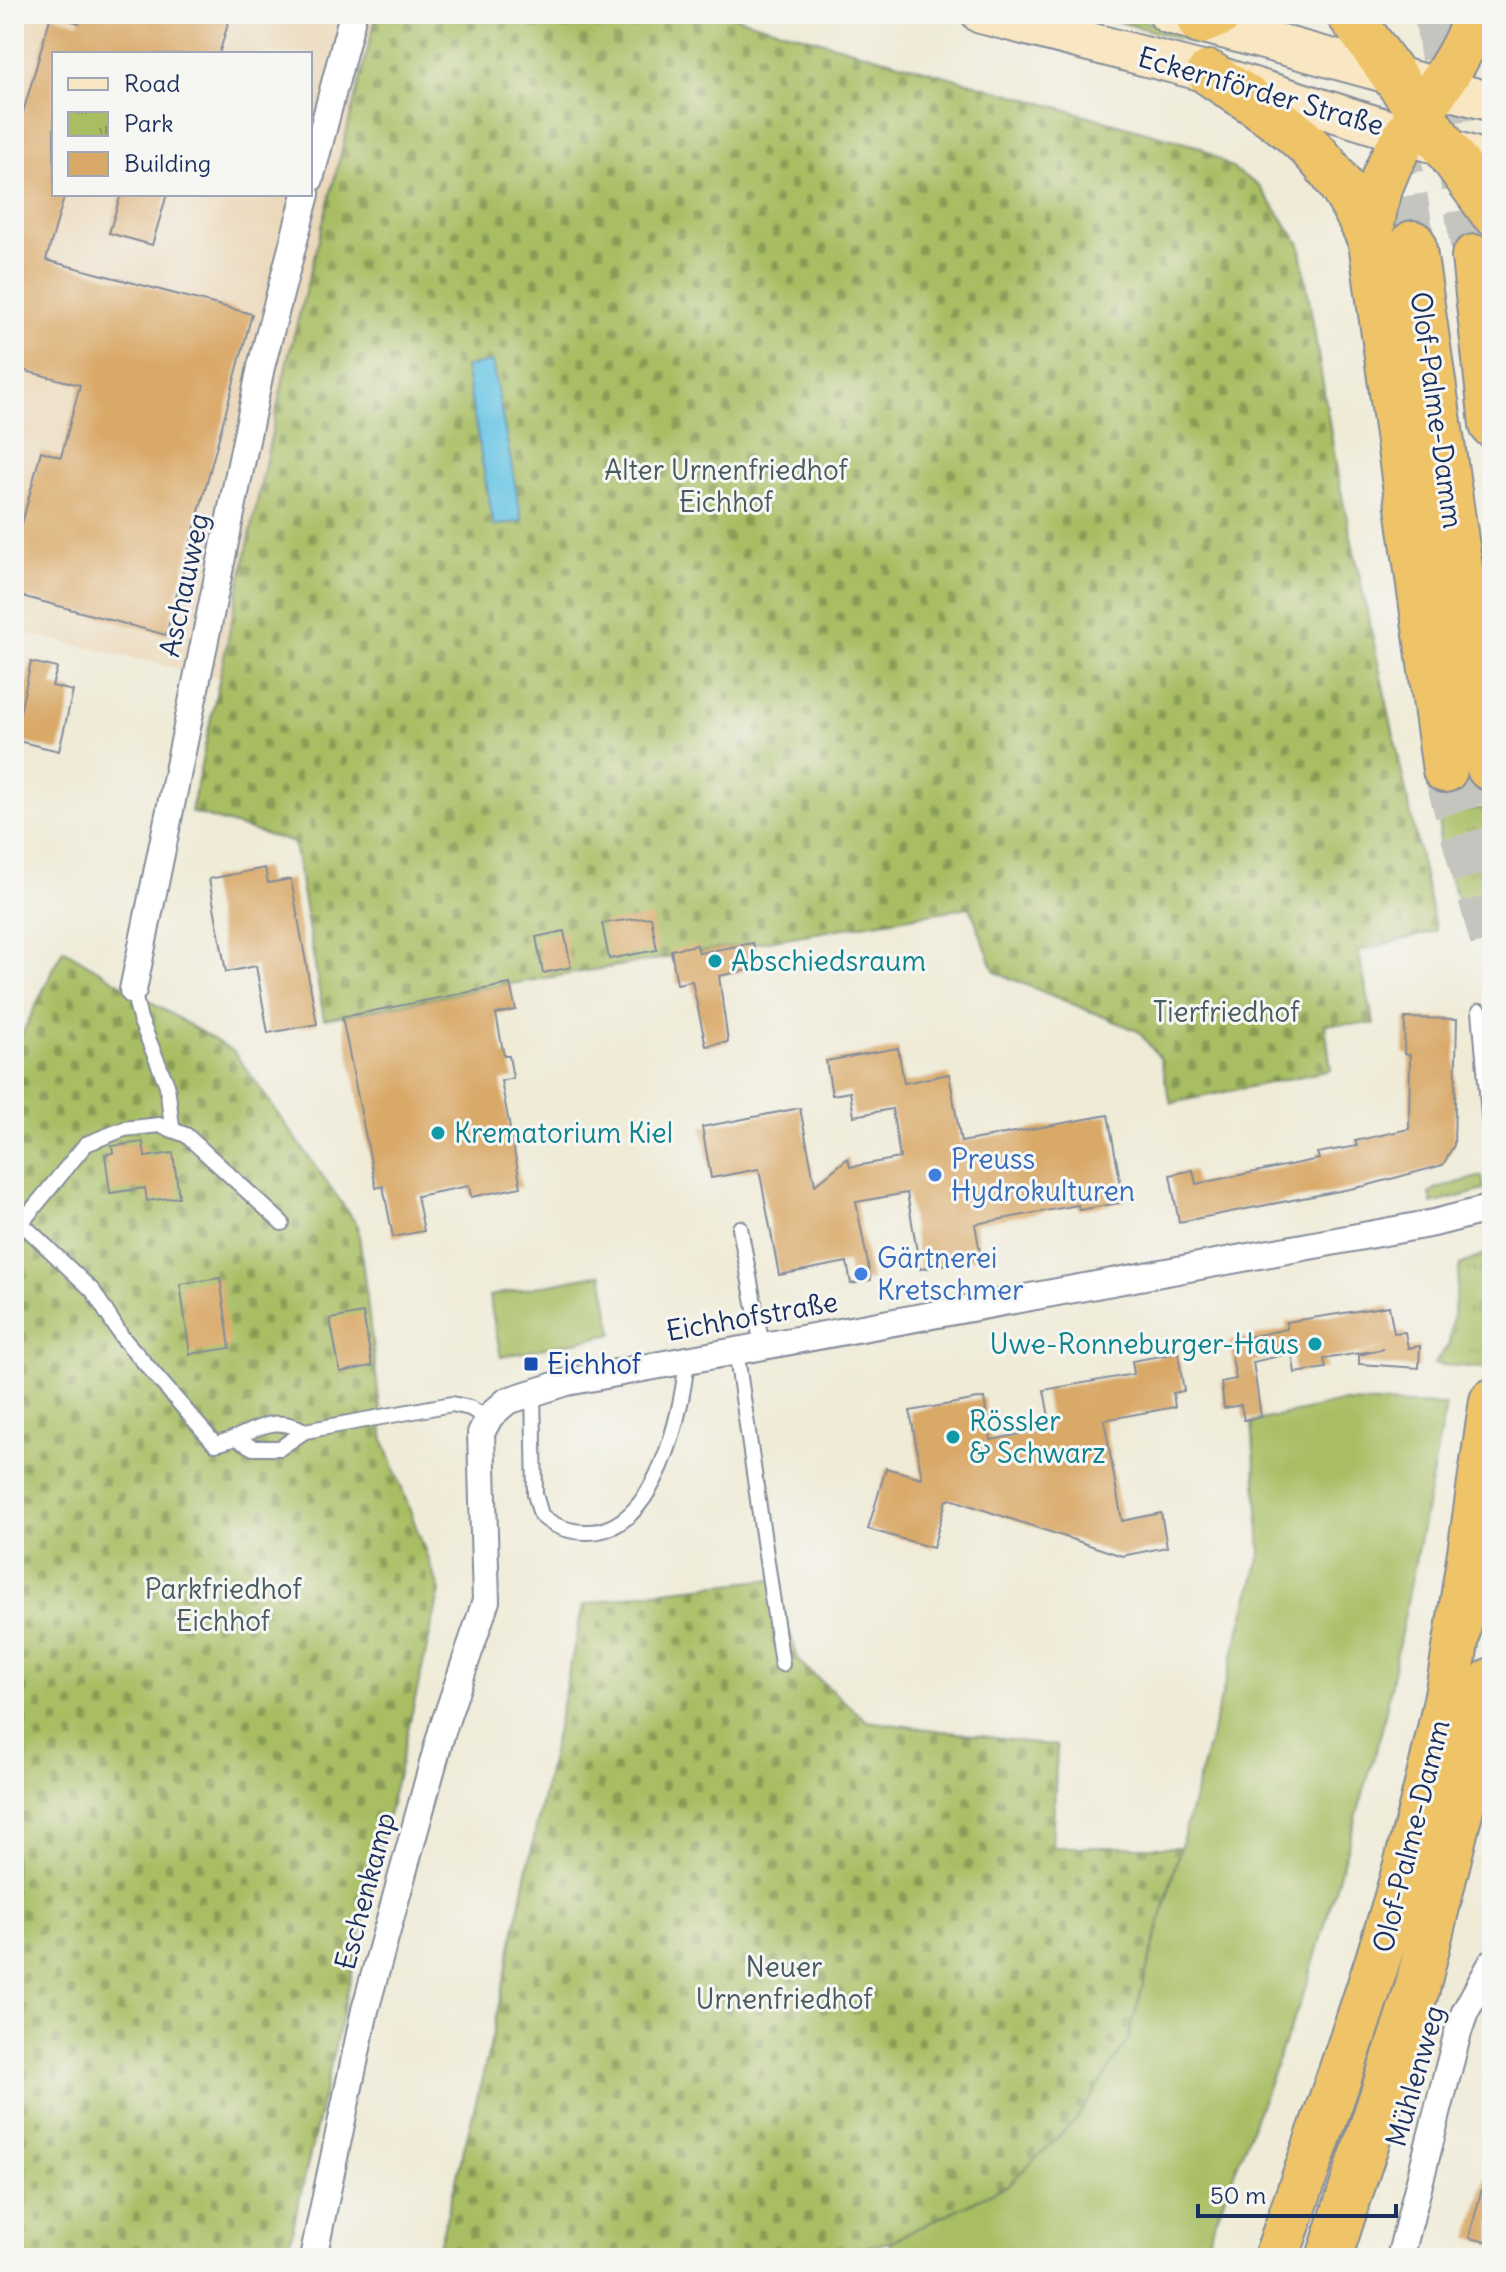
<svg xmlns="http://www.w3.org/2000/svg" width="1506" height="2272" font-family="Delius,sans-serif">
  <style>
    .built { fill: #ebd8ba; fill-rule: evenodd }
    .green { fill: #a9be63; stroke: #627660; stroke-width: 2 }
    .cemetery { fill: url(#cemetery-stones); stroke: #627660; stroke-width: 2 }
    .park { fill: url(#park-tufts); stroke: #627660; stroke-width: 2 }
    .water { fill: #66c4e4; stroke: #407aa1; stroke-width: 2 }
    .building { fill: #d9a968 }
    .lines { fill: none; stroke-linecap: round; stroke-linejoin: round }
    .trunk-tunnel { stroke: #c5c5bf; stroke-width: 44; stroke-dasharray: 44 22; stroke-linecap: butt }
    .service-casing { stroke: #858d9a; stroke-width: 18 }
    .minor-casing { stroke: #858d9a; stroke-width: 30 }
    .secondary-casing { stroke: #858d9a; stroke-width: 42 }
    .trunk-casing { stroke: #858d9a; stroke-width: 48 }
    .service { stroke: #fff; stroke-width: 14 }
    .minor { stroke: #fff; stroke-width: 26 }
    .secondary { stroke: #f9e7c3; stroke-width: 38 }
    .trunk { stroke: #efc469; stroke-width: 44 }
    .culture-dot { fill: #0f9aa8; stroke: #f6f6f2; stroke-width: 3 }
    .shop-dot { fill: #3f7fe0; stroke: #f6f6f2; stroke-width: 3 }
    .transit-dot { fill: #1a4fb4; stroke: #f6f6f2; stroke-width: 3 }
    .labels { text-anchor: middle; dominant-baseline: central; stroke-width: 6; stroke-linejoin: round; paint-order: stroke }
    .street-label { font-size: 28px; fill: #1b2f5e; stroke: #f6f6f2 }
    .park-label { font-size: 28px; fill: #465a60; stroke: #f6f6f2 }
    .culture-label { font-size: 28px; fill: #0d838f; stroke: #f6f6f2; text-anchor: start }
    .shop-label { font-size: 28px; fill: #366cbe; stroke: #f6f6f2; text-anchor: start }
    .transit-label { font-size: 28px; fill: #164399; stroke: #f6f6f2; text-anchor: start }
  </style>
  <defs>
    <pattern id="cemetery-stones" width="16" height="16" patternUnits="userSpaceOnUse" patternTransform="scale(2)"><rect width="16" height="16" fill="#a9be63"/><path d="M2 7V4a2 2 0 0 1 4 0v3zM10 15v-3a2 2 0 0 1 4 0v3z" fill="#899b55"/></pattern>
    <pattern id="park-tufts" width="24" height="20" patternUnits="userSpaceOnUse" patternTransform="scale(2)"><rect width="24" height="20" fill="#a9be63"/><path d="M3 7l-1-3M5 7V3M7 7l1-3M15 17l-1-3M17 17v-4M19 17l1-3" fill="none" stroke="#899b55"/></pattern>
  </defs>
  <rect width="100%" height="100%" fill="#f6f6f2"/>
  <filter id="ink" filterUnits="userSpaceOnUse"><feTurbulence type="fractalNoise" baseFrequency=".0125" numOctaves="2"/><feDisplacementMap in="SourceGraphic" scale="16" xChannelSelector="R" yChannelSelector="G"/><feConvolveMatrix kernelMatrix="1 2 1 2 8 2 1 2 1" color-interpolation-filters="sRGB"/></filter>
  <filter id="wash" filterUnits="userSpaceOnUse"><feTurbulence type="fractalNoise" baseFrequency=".006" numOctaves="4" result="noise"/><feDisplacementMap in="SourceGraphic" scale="32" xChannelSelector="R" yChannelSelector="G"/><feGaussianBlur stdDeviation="1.8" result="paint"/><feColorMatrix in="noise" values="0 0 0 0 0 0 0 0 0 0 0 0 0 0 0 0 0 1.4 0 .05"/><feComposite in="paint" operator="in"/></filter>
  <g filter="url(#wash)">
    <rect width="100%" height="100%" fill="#efebd7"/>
    <path class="built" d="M 14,14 L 377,14 L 287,362 L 220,678 L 18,632 L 14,647 ZM 54,54 L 310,54 L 310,194 L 54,194 Z"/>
    <g class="green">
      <polygon points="1091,14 1118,14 1302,63 1304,73"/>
      <polygon points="1288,14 1293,33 1240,15 1242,14"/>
      <polygon points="1482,1176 1484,1190 1432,1204 1430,1194 1435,1189"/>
      <polygon points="602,1274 613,1334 501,1357 489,1296"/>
      <polygon points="1341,1402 1446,1405 1382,1729 1308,1982 1201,2258 895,2258 889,2242 1008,2185 1128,2040 1261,1552 1252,1422"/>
    </g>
    <g class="cemetery">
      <polygon points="377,14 724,14 1200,147 1259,186 1300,244 1338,477 1436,931 1358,951 1374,1024 1325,1024 1331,1070 1171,1103 1160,1058 1138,1031 995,972 970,907 510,984 324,1019 294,843 191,812 287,362"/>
      <polygon points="63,949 234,1052 358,1226 384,1441 440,1591 286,2258 14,2258 14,1051"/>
      <polygon points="773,1579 799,1662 867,1721 1057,1746 1052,1847 1180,1847 1128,2040 1076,2120 1008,2185 889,2242 827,2258 436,2258 490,2047 583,1605 645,1593"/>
    </g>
    <g class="park">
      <polygon points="1492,808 1492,923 1460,906 1439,848 1440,812"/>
      <polygon points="1492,1251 1492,1369 1434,1364 1449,1344 1460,1265"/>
    </g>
    <polygon class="water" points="492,362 522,521 494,526 465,367"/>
    <g id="blocks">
      <g class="building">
        <polygon points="81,14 143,14 170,22 173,14 231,14 219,54 54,54 54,194 65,194 46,260 252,314 166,635 14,594 14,554 41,451 61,457 80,385 14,368 14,144 51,15 79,23"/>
        <polygon points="121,194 167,194 152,245 109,233"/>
        <polygon points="31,662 57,668 52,686 73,691 59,751 14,740"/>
        <polygon points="265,868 268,883 291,879 317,1024 268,1033 256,966 226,972 209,879"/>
        <polygon points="651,917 657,950 609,959 602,923"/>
        <polygon points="564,931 571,967 543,973 536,937"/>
        <polygon points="753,943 758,968 719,976 728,1042 706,1046 692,981 677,984 671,950 697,945 699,953"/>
        <polygon points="510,984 516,1010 496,1014 504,1056 509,1056 513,1078 501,1081 521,1187 471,1197 469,1186 417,1196 424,1231 393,1237 383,1186 376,1188 342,1017"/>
        <polygon points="1405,1018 1457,1019 1454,1145 1443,1165 1365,1186 1179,1222 1170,1175 1193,1170 1196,1184 1220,1179 1319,1159 1317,1153 1357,1146 1355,1141 1409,1129 1410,1055 1404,1054"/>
        <polygon points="898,1048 904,1083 949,1074 961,1142 1108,1115 1124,1202 1079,1210 1078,1205 975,1224 981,1258 920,1269 907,1193 856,1202 871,1280 851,1284 847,1262 779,1275 759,1169 711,1178 702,1127 800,1108 815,1185 848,1158 850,1167 900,1158 892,1109 854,1116 850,1092 832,1095 826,1061"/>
        <polygon points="143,1142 145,1157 173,1153 179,1197 147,1201 145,1188 110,1193 105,1154 113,1153 112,1146"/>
        <polygon points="220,1278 230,1348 190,1354 180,1284"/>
        <polygon points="1389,1306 1394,1333 1405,1332 1408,1348 1420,1346 1419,1368 1359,1364 1359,1355 1384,1349 1324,1359 1326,1368 1295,1373 1292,1353 1253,1362 1261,1417 1244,1420 1241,1405 1224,1408 1221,1382 1236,1379 1229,1341 1287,1329 1286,1322"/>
        <polygon points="363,1313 372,1366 340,1372 330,1319"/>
        <polygon points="1178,1353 1184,1391 1173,1393 1175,1407 1104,1420 1122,1521 1161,1513 1167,1547 1122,1556 951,1499 946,1501 933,1548 868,1529 886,1468 922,1478 910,1411 984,1398 991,1440 1051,1428 1044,1390 1134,1374 1132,1361"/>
        <polygon points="1485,2177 1492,2178 1492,2243 1469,2238"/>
      </g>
    </g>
  </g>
  <g filter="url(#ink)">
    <use href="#blocks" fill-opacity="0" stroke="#858d9a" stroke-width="2"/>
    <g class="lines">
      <g class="trunk-tunnel">
        <polyline points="1436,14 1474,257"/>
        <polyline points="1395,131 1413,243"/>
        <polyline points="1489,768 1492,803"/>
        <polyline points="1445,770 1492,940"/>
      </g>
      <defs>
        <g id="service">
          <polyline points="133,990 140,1019 167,1085 172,1127"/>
          <polyline points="1480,1011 1492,1150"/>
          <path d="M 14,1216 L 93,1291 L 122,1337 L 215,1444 C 252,1437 266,1411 305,1431"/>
          <polyline points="22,1222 86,1144 124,1129 159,1125 186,1135 282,1223"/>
          <polyline points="740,1228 762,1346"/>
          <polyline points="736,1350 782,1664"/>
          <path d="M 533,1391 L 535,1494 L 541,1515 C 554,1527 569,1532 587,1532 C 656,1533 682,1413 687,1359"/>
          <polyline points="239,1440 253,1448 280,1448 305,1431 452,1404 470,1408 488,1419"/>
        </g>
        <g id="minor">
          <polyline points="310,179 353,14"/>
          <polyline points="133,990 261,367 306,194"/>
          <polyline points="313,2258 365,2010 442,1731 486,1601 481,1433 490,1416 507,1401 567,1382 1434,1223 1492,1208"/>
          <polyline points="1400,2258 1458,2032 1465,2012 1492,1963"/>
        </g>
        <g id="secondary">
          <polyline points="981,14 1209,73 1492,162"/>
          <polyline points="1168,14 1492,102"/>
        </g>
        <g id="trunk">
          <polyline points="1349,14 1492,212"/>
          <polyline points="1200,22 1220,14"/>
          <path d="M 1209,73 C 1292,127 1329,149 1371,242"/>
          <polyline points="1413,243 1489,768"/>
          <polyline points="1474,257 1492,425"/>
          <path d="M 1445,770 L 1371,242 C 1373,143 1447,101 1477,14"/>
          <path d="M 1276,2258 C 1341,2073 1409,1888 1447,1695 C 1465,1598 1477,1499 1492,1401"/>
          <polyline points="1329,2258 1417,1989 1492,1680"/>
        </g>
      </defs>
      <use href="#service" class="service-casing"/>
      <use href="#minor" class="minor-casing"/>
      <use href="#secondary" class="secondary-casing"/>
      <use href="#trunk" class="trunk-casing"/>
      <use href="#service" class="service"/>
      <use href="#minor" class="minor"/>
      <use href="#secondary" class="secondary"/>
      <use href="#trunk" class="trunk"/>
    </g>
  </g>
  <g class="culture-dot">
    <circle cx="715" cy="961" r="8"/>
    <circle cx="438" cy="1133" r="8"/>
    <circle cx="1315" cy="1344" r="8"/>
    <circle cx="953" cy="1437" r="8"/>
  </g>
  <g class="shop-dot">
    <circle cx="935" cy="1175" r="8"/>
    <circle cx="861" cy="1274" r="8"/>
  </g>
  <rect class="transit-dot" x="523" y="1356" width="16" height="16" rx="4"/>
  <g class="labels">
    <g class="street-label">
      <text transform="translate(1261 91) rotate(16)">Eckernförder Straße</text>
      <text transform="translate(1437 410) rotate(82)">Olof-Palme-Damm</text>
      <text transform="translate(184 585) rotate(-78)">Aschauweg</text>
      <text transform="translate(752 1316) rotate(-10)">Eichhofstraße</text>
      <text transform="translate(1411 1836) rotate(-76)">Olof-Palme-Damm</text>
      <text transform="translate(365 1891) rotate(-75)">Eschenkamp</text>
      <text transform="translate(1415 2076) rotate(-74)">Mühlenweg</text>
    </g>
    <g class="park-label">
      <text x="726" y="470">Alter Urnenfriedhof<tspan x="726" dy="32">Eichhof</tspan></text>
      <text x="1226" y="1012">Tierfriedhof</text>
      <text x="223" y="1589">Parkfriedhof<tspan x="223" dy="32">Eichhof</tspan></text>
      <text x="784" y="1967">Neuer<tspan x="784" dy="32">Urnenfriedhof</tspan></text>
    </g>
    <g class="culture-label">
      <text x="731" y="961">Abschiedsraum</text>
      <text x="454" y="1133">Krematorium Kiel</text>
      <text x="1299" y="1344" text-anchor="end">Uwe-Ronneburger-Haus</text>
      <text x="969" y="1421">Rössler<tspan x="969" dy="32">&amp; Schwarz</tspan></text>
    </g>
    <g class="shop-label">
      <text x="951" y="1159">Preuss<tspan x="951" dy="32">Hydrokulturen</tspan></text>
      <text x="877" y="1258">Gärtnerei<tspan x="877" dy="32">Kretschmer</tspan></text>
    </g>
    <g class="transit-label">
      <text x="547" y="1364">Eichhof</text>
    </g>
  </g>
  <rect width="1506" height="2272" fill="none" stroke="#f6f6f2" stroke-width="48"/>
  <rect x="52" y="52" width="260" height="144" fill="#f6f6f2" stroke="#9ea6b7" stroke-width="2"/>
  <rect x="68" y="78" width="40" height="12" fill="#f9e7c3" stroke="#9ea6b7" stroke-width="2"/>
  <text x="124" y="92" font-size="24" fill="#1b2f5e">Road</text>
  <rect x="68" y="112" width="40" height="24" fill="url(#park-tufts)" stroke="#9ea6b7" stroke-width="2"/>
  <text x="124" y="132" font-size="24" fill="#1b2f5e">Park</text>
  <rect x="68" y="152" width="40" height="24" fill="#d9a968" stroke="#9ea6b7" stroke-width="2"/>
  <text x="124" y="172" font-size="24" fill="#1b2f5e">Building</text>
  <path d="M1198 2204v12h198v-12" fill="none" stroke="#1b2f5e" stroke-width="4"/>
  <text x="1210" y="2204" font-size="24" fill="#1b2f5e" stroke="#f6f6f2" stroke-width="6" paint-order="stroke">50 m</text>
</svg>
